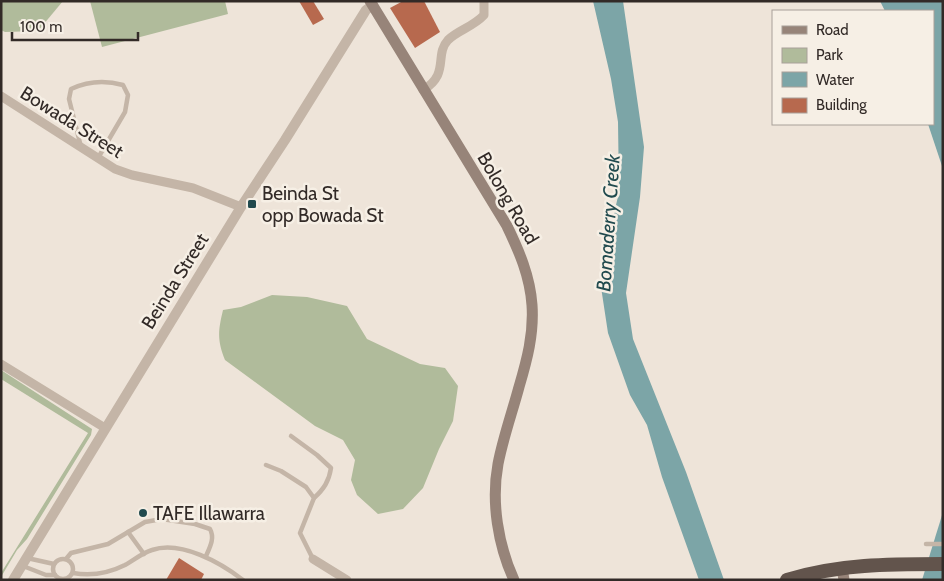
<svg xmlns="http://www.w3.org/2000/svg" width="944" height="581" font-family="Cabin,sans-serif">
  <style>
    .green { fill: #b0bb9b }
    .water { fill: #7ca5a7 }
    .building { fill: #b7694e }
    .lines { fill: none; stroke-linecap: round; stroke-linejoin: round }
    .service { stroke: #c4b5a7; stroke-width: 4.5 }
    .minor { stroke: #c4b5a7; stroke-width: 9 }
    .tertiary { stroke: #c4b5a7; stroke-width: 10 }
    .secondary { stroke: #978479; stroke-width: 11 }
    .trunk { stroke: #62544c; stroke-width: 14 }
    .poi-dot { fill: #214a4e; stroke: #f6efe5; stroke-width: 2 }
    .labels { text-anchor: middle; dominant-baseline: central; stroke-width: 5; stroke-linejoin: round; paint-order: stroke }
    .street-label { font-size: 19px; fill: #322a27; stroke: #f6efe5 }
    .poi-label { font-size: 19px; fill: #322a27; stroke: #f6efe5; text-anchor: start }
    .water-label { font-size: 20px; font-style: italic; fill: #214a4e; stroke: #f6efe5 }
  </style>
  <rect width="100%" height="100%" fill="#eee4d9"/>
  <g class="green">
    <polygon points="1,1 63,1 38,31 5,32 1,30"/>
    <polygon points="90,1 225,1 228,14 102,47"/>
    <path d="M 272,295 L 307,297 L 347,306 L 367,339 L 420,364 L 445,368 L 458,386 L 453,421 L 439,449 L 423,488 L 403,509 L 378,514 L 357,495 L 351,480 L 355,460 L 343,440 L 315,426 L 225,360 C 217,340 218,331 223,310 L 241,307 Z"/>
    <polygon points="1,370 92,429 91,435 27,539 17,550 1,577 1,573 88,433 1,379"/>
  </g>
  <g class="water">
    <polygon points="593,1 623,1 644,147 640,197 626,293 633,339 686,472 724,580 699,580 662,477 647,425 630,395 608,333 601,287 608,240 619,192 618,122 611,79"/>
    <polygon points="880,1 943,1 943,169 928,124 933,124 933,11 885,11"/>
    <polygon points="943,512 943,580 922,580"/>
  </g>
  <g class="building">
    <polygon points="299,1 313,1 324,19 313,25"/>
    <polygon points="403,1 424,1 440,32 415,48 390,8"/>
    <polygon points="179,558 204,574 201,580 166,580"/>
  </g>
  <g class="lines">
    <g class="service">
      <path d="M 81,147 L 69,99 L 71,89 C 88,81 105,80 123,85 L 128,95 L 125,112 L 98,158"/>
      <path d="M 291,436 L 317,455 L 331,468 C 329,481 324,489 314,498"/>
      <polyline points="266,465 281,471 306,487 314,498 300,533 313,559"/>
      <polyline points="128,532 144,554"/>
      <polyline points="926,544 943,544"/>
      <polyline points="27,558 54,564"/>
      <circle cx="63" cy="569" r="10"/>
      <path d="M 66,559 L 71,553 L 108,544 L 145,522 L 162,519 L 195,524 L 210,529 C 215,538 210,547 206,556"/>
      <polyline points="23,566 46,575 55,575"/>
      <path d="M 73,573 C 90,576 109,573 125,565 C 134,560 142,553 152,550 C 181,540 221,563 243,580"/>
    </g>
    <g class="minor">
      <path d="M 423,90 C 450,74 434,55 448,40 C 458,30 473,27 484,15 L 484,1"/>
      <polyline points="1,96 115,169 132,175 193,188 241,207"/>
      <polyline points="1,364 105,428"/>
      <polyline points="313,559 347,580"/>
    </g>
    <polyline class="tertiary" points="13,580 241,207 285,140 366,10 373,5"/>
    <g class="secondary">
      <path d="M 370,1 L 507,226 C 519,251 530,276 532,305 C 534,334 527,360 519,387 C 512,413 503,438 498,464 C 491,502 498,545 514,580"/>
      <polyline points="842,568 844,580"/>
    </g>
    <path class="trunk" d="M 787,580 C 838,564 890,564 943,564"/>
  </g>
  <g class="poi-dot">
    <rect x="247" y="199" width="10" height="10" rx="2.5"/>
    <circle cx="143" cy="513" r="5"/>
  </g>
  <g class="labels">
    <g class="street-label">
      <text transform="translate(72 122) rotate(32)">Bowada Street</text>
      <text transform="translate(508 198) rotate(60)">Bolong Road</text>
      <text transform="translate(175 281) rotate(-58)">Beinda Street</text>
    </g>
    <g class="poi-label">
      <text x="262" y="193">Beinda St<tspan x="262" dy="22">opp Bowada St</tspan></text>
      <text x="153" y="513">TAFE Illawarra</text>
    </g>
    <g class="water-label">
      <text transform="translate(608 223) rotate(-86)">Bomaderry Creek</text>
    </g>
  </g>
  <rect width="944" height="581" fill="none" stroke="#322a27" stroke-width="5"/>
  <rect x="772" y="10" width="162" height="115" fill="#f6efe5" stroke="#a8a099"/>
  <rect x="782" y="26" width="25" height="8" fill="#978479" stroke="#a8a099"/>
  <text x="816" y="35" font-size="15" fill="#322a27">Road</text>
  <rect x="782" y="48" width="25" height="15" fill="#b0bb9b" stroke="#a8a099"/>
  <text x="816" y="60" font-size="15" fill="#322a27">Park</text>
  <rect x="782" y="72" width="25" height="15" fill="#7ca5a7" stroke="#a8a099"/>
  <text x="816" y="85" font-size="15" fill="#322a27">Water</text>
  <rect x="782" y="98" width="25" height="15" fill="#b7694e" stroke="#a8a099"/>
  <text x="816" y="110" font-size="15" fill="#322a27">Building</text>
  <path d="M12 32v8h126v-8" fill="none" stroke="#322a27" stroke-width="2.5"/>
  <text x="20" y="32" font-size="15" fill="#322a27" stroke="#f6efe5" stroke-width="4" paint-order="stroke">100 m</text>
</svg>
